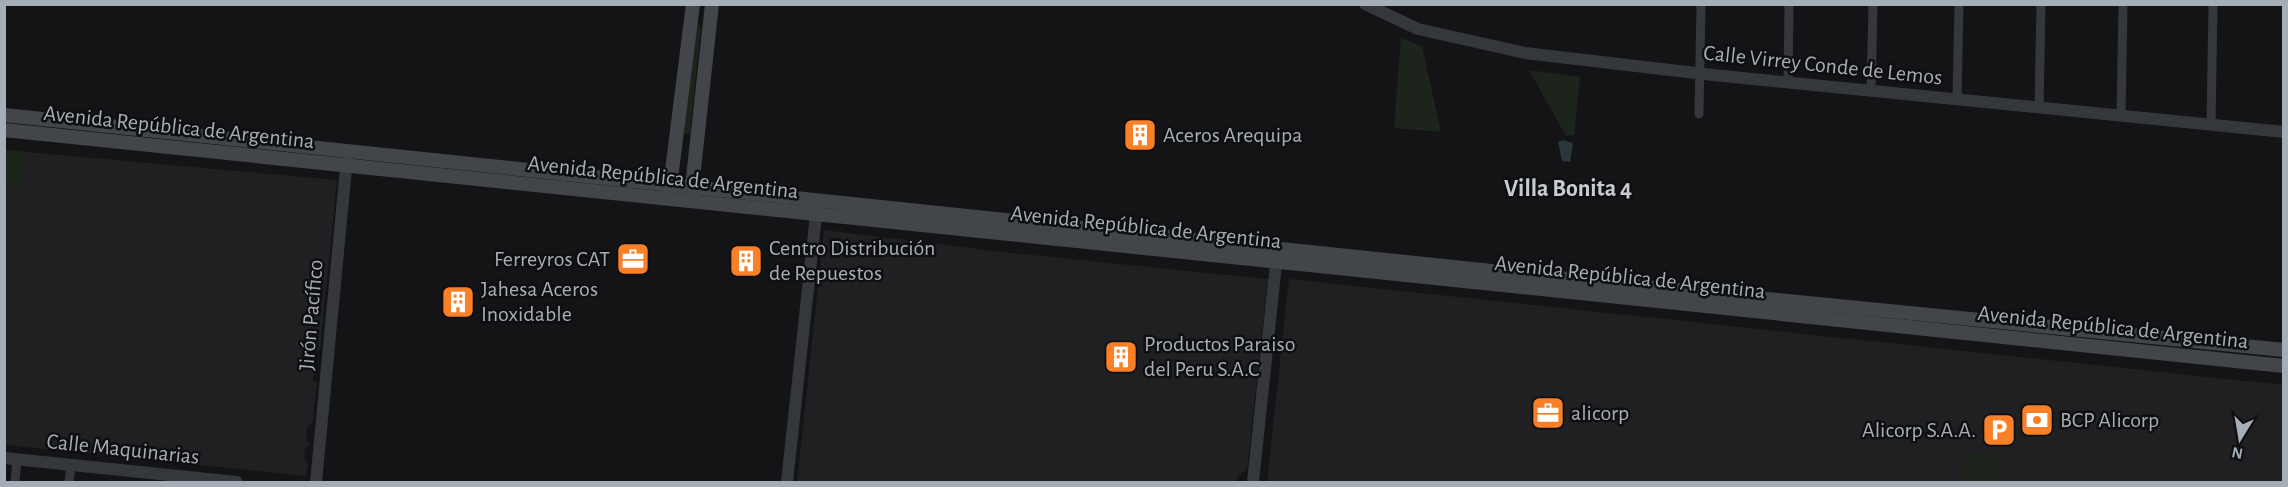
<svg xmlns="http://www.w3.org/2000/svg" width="2288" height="487" font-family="'Alegreya Sans',sans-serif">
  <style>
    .built { fill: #202023 }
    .green { fill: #1c241c }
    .water { fill: #29373a }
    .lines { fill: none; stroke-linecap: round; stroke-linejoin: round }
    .minor { stroke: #34373b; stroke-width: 9 }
    .tertiary { stroke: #34373b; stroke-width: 12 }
    .secondary { stroke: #42464b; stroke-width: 14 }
    .labels { text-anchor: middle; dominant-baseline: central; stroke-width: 5; stroke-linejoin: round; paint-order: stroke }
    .street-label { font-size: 22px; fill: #a5aeb7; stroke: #0f0f11 }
    .poi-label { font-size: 22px; fill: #a5aeb7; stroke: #0f0f11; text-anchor: start }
    .neighbourhood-label { font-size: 24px; font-weight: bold; fill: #c6ccd2; stroke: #0f0f11 }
  </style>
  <rect width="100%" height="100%" fill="#141416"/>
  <g class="built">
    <polygon points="5,150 337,180 320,350 313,353 311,367 315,368 313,381 317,382 313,422 308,425 306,436 310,445 305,448 304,458 308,463 306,476 5,445"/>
    <polygon points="824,230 1002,252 1268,279 1247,469 1237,477 1236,482 797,482"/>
    <polygon points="1289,279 2283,385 2283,482 1267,482"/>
  </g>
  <g class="green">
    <polygon points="697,22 701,28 690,133 684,134 681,132"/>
    <polygon points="1401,38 1422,46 1441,132 1394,128"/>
    <polygon points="1529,70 1580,77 1574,135 1566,136"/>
    <polygon points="4,150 26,152 23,185 5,183"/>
    <polygon points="1966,452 2001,456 1998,482 1962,482"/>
  </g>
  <polygon class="water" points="1563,140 1573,143 1570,162 1562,161 1558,142"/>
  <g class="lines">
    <g class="minor">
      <polyline points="1788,82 1789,4"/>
      <polyline points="1871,91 1873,4"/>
      <polyline points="1957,99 1959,4"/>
      <polyline points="2039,108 2041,4"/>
      <polyline points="1699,114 1701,4"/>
      <polyline points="2121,116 2123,4"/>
      <polyline points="2211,125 2213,4"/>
      <polyline points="15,482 17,459"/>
      <polyline points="69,482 71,465"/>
    </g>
    <g class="tertiary">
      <polyline points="1365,4 1418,29 1525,53 1713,75 2284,132"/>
      <polyline points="4,458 237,482"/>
      <polyline points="316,482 347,158"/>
      <polyline points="787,482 817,206"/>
      <polyline points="1253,482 1277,254"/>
    </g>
    <g class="secondary">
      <polyline points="4,115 1606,283 2284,350"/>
      <polyline points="4,130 2284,366"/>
      <polyline points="669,194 693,4"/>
      <polyline points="691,196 712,4"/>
    </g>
  </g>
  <defs>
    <symbol id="building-square" viewBox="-11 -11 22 22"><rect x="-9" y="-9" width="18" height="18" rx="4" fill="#fa8027" stroke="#0f0f11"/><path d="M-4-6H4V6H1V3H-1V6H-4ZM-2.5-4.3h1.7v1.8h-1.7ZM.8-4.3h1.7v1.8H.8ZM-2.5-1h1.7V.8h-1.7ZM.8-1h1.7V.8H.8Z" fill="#fff"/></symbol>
    <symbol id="office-square" viewBox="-11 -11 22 22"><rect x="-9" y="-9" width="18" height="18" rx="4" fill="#fa8027" stroke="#0f0f11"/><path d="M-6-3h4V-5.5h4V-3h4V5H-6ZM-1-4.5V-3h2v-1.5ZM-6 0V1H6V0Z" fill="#fff"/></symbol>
    <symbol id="bank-square" viewBox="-11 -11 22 22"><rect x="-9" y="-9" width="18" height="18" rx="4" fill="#fa8027" stroke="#0f0f11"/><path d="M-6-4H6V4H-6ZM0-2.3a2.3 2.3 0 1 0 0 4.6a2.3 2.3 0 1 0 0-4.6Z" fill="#fff"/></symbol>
    <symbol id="parking-square" viewBox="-11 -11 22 22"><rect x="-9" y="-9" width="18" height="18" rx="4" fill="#fa8027" stroke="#0f0f11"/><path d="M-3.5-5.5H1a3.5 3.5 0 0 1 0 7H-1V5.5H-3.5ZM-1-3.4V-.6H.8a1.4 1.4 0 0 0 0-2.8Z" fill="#fff"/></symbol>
  </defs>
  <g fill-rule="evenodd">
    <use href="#building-square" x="1121" y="116" width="38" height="38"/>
    <use href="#office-square" x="614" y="240" width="38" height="38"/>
    <use href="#building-square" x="727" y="242" width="38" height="38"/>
    <use href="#building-square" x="439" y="283" width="38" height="38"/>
    <use href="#building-square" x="1102" y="338" width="38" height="38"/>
    <use href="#office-square" x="1529" y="394" width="38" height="38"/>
    <use href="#bank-square" x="2018" y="401" width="38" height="38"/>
    <use href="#parking-square" x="1980" y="411" width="38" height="38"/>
  </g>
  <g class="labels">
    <g class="street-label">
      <text transform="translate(1823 65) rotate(6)">Calle Virrey Conde de Lemos</text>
      <text transform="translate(179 127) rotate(6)">Avenida República de Argentina</text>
      <text transform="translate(663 177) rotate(6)">Avenida República de Argentina</text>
      <text transform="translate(1146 227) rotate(6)">Avenida República de Argentina</text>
      <text transform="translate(1630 277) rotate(6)">Avenida República de Argentina</text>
      <text transform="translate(311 315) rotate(-85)">Jirón Pacífico</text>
      <text transform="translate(2113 327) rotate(6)">Avenida República de Argentina</text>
      <text transform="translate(123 449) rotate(6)">Calle Maquinarias</text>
    </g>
    <g class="poi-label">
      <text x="1163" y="135">Aceros Arequipa</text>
      <text x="769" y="248">Centro Distribución<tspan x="769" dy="25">de Repuestos</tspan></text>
      <text x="610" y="259" text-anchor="end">Ferreyros CAT</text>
      <text x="481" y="289">Jahesa Aceros<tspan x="481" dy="25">Inoxidable</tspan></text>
      <text x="1144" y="344">Productos Paraiso<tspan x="1144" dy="25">del Peru S.A.C</tspan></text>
      <text x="1571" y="413">alicorp</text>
      <text x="2060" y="420">BCP Alicorp</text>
      <text x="1976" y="430" text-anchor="end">Alicorp S.A.A.</text>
    </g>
    <g class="neighbourhood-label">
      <text x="1568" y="189">Villa Bonita 4</text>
    </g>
  </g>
  <rect width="2288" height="487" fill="none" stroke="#a5aeb7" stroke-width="12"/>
  <g transform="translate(2240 439) rotate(191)" stroke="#0f0f11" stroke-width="4.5" paint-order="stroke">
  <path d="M0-4.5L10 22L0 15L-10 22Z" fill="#a5aeb7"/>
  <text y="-9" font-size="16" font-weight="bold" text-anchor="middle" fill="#a5aeb7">N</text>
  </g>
</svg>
